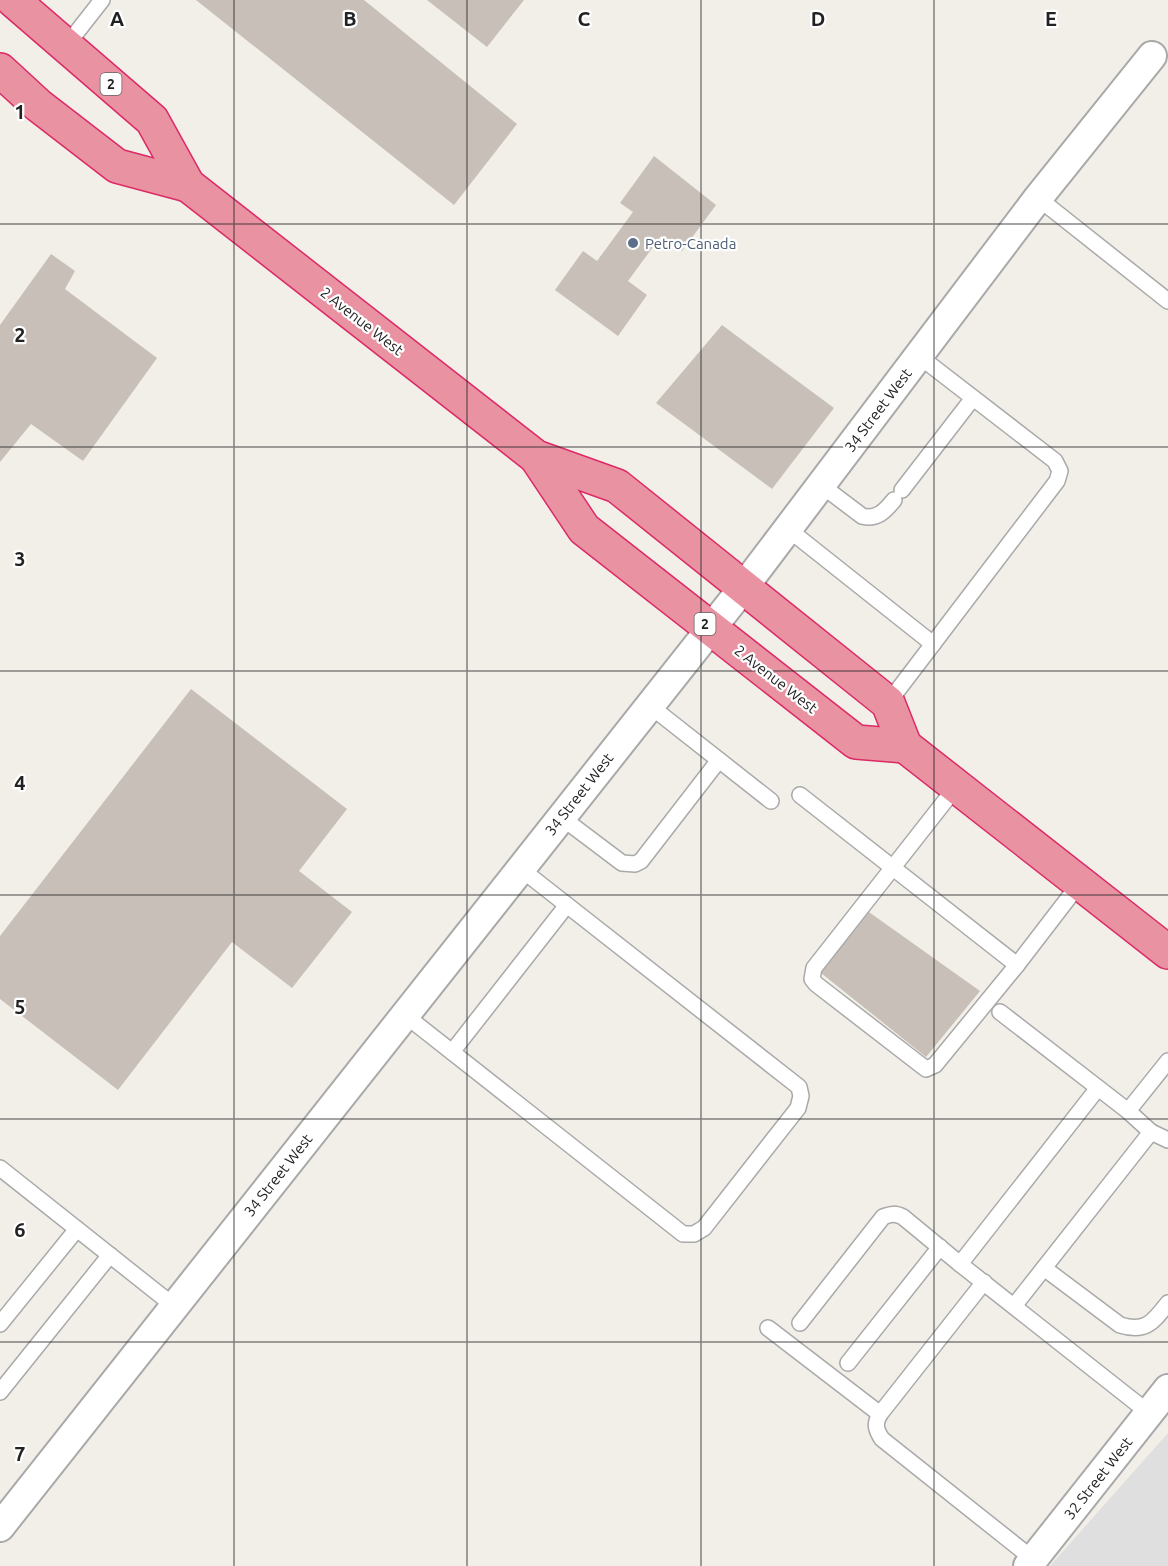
<svg xmlns="http://www.w3.org/2000/svg" width="1168" height="1566" font-family="Ubuntu,sans-serif">
  <style>
    .residential { fill: #e0dfdf }
    .building { fill: #c7bfb8 }
    .lines { fill: none; stroke-linecap: round; stroke-linejoin: round }
    .lane-casing { stroke: #a9a9a9; stroke-width: 18 }
    .street-casing { stroke: #a9a9a9; stroke-width: 32 }
    .highway-casing { stroke: #dc2a67; stroke-width: 36 }
    .lane { stroke: #fff; stroke-width: 15 }
    .street { stroke: #fff; stroke-width: 28 }
    .highway { stroke: #e892a2; stroke-width: 33 }
    .grid { fill: none; stroke: #222; stroke-width: 1.5; stroke-opacity: 0.55 }
    .service-dot { fill: #5c6f8a; stroke: #fff; stroke-width: 2 }
    .labels { text-anchor: middle; dominant-baseline: central; stroke-width: 4.5; stroke-linejoin: round; paint-order: stroke }
    .shield { fill: #fff; stroke: #646464; stroke-width: 1.5 }
    .shield-label { font-size: 14px; font-weight: bold; fill: #222 }
    .service-label { font-size: 15px; fill: #4e5e75; stroke: #fff; text-anchor: start }
    .street-label { font-size: 15px; fill: #222; stroke: #fff }
    .grid-label { font-size: 20px; text-anchor: middle; font-weight: bold; fill: #222; stroke: #fff; stroke-width: 4.5; stroke-linejoin: round; paint-order: stroke }
  </style>
  <rect width="100%" height="100%" fill="#f2efe9"/>
  <polygon class="residential" points="1168,1433 1168,1566 1050,1566"/>
  <g class="building">
    <polygon points="196,0 364,0 517,124 454,205"/>
    <polygon points="427,0 524,0 487,47"/>
    <polygon points="654,156 716,205 682,251 661,236 628,281 647,295 618,336 555,290 583,251 597,261 633,212 620,203"/>
    <polygon points="51,254 75,271 65,289 157,358 83,461 31,424 0,462 0,325"/>
    <polygon points="722,325 834,408 772,489 656,403"/>
    <polygon points="191,689 347,809 299,871 352,912 292,988 232,942 118,1090 0,999 0,936"/>
    <polygon points="866,910 980,991 926,1057 816,969"/>
  </g>
  <g class="lines">
    <defs>
      <g id="lane">
        <polyline points="66,46 102,0"/>
        <polyline points="1038,198 1168,301"/>
        <path d="M 821,485 L 862,516 C 877,520 885,511 894,500"/>
        <polyline points="902,490 973,398"/>
        <polyline points="788,529 933,644"/>
        <polyline points="888,703 1057,481 1060,471 1055,461 919,356"/>
        <polyline points="649,705 771,801"/>
        <polyline points="956,787 814,968 812,979 816,984 926,1069 935,1065 1017,965"/>
        <polyline points="800,795 1017,965 1080,883"/>
        <polyline points="561,817 622,863 635,864 641,861 719,760"/>
        <polyline points="1000,1012 1128,1111 1168,1061"/>
        <polyline points="405,1015 683,1234 694,1234 704,1228 798,1108 801,1096 799,1087 521,869"/>
        <polyline points="452,1052 567,905"/>
        <polyline points="1098,1088 960,1264 1149,1413"/>
        <polyline points="1151,1132 1168,1140"/>
        <polyline points="0,1168 174,1306"/>
        <path d="M 1044,1268 L 1120,1325 C 1146,1333 1153,1322 1168,1303"/>
        <path d="M 984,1282 L 880,1414 C 874,1424 876,1430 882,1439 L 1033,1559"/>
        <polyline points="1014,1306 1151,1132 1128,1111"/>
        <path d="M 800,1323 L 883,1217 C 891,1214 895,1213 903,1217 L 960,1264"/>
        <polyline points="0,1324 77,1229"/>
        <polyline points="768,1328 880,1414"/>
        <polyline points="848,1363 940,1247"/>
        <polyline points="0,1392 110,1255"/>
      </g>
      <g id="street">
        <polyline points="0,1527 743,588 1038,198 1152,56"/>
        <polyline points="1028,1566 1168,1389"/>
      </g>
      <g id="highway">
        <polyline points="13,0 152,120 188,185 536,457 617,486 888,703 905,746 1168,952"/>
        <polyline points="0,70 38,105 117,166 188,185"/>
        <polyline points="536,457 584,529 856,742 905,746"/>
      </g>
    </defs>
    <use href="#lane" class="lane-casing"/>
    <use href="#street" class="street-casing"/>
    <use href="#highway" class="highway-casing"/>
    <use href="#lane" class="lane"/>
    <use href="#street" class="street"/>
    <use href="#highway" class="highway"/>
  </g>
  <path class="grid" d="M 234,0 L 234,1566M 467,0 L 467,1566M 701,0 L 701,1566M 934,0 L 934,1566M 0,224 L 1168,224M 0,447 L 1168,447M 0,671 L 1168,671M 0,895 L 1168,895M 0,1119 L 1168,1119M 0,1342 L 1168,1342"/>
  <circle class="service-dot" cx="633" cy="243" r="6"/>
  <g class="labels">
    <g class="shield">
      <rect x="100.5" y="73" width="21" height="22" rx="4.5"/>
      <rect x="694.5" y="613" width="21" height="22" rx="4.5"/>
    </g>
    <g class="shield-label">
      <text x="111" y="84">2</text>
      <text x="705" y="624">2</text>
    </g>
    <g class="service-label">
      <text x="645" y="243">Petro-Canada</text>
    </g>
    <g class="street-label">
      <text transform="translate(362 321) rotate(38)">2 Avenue West</text>
      <text transform="translate(878 410) rotate(-53)">34 Street West</text>
      <text transform="translate(776 679) rotate(38)">2 Avenue West</text>
      <text transform="translate(579 794) rotate(-52)">34 Street West</text>
      <text transform="translate(278 1175) rotate(-52)">34 Street West</text>
      <text transform="translate(1098 1478) rotate(-52)">32 Street West</text>
    </g>
  </g>
  <g class="grid-label">
    <text x="117" y="26">A</text>
    <text x="350" y="26">B</text>
    <text x="584" y="26">C</text>
    <text x="818" y="26">D</text>
    <text x="1051" y="26">E</text>
    <text x="20" y="119">1</text>
    <text x="20" y="342">2</text>
    <text x="20" y="566">3</text>
    <text x="20" y="790">4</text>
    <text x="20" y="1014">5</text>
    <text x="20" y="1237">6</text>
    <text x="20" y="1461">7</text>
  </g>
</svg>
